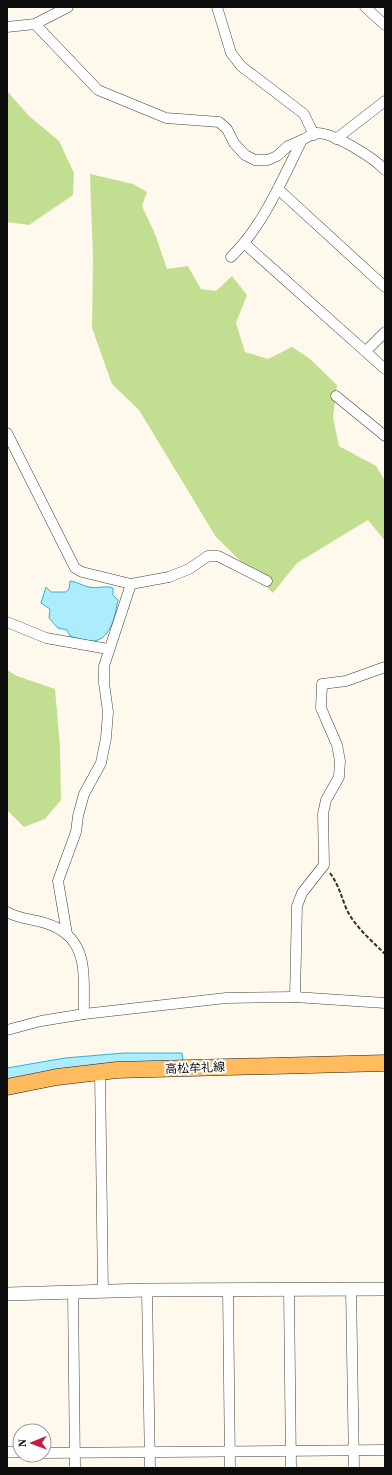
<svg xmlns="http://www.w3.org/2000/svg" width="392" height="1475" font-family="'Source Serif 4','Noto Sans JP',serif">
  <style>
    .forest { fill: #c2df91 }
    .water { fill: #acecfb; stroke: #2db3d9 }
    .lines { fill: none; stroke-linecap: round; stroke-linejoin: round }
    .minor-casing { stroke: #404040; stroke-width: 11 }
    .tertiary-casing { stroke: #404040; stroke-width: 14 }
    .primary-casing { stroke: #1e1e1e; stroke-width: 17 }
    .path { stroke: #2f2f2f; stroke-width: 2; stroke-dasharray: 4 2; stroke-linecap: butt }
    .minor { stroke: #fff; stroke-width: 10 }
    .tertiary { stroke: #fff; stroke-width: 13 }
    .primary { stroke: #ffbb5d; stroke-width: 16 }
    .labels { text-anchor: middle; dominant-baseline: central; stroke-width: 4; stroke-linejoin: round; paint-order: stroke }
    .street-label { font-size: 12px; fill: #0d0d0d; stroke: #fff }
  </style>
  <rect width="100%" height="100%" fill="#fff8ed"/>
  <g class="forest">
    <polygon points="7,91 29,116 59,141 74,173 73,195 29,225 7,222"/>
    <polygon points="90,174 133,184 147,192 142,206 155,234 167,269 188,266 201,289 216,291 232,276 247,295 236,323 245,352 268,359 292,347 309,358 337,385 333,417 339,446 376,466 385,481 385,541 368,520 297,563 273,593 216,537 139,410 112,384 92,328 93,259"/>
    <polygon points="7,670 17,676 55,689 60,746 61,800 45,819 24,827 7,810"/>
  </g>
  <g class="water">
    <path d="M 70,581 C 78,582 83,586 89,587 C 97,589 106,585 113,588 L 113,595 L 118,600 C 115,614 112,638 94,641 C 88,642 76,638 70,636 L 67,630 L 58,628 L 49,618 L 50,609 L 41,603 L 46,587 L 51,592 L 66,592 L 69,589 Z"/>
    <polygon points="124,1053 182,1053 183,1061 7,1081 7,1068 65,1058"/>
  </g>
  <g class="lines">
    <defs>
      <g id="minor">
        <polyline points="217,7 231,53 241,66 304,114 314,135"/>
        <polyline points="365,7 385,25"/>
        <polyline points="35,24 98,90 166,118 219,122 227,129 234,143 245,155 255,160 268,160 277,156 288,146 302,140"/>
        <polyline points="7,27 35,24 68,7"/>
        <polyline points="336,139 385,101"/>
        <polyline points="278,189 385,287"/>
        <polyline points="245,244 385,369"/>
        <path d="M 231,257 C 263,226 282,180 302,140 C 306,138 312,134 316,133 C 333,132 374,158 385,170"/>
        <polyline points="366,351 385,332"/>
        <polyline points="336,396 385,436"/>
        <polyline points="7,433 75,568 82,572 131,584 169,577 189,569 208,556 218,556 267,581"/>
        <polyline points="7,622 46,638 108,649"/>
        <path d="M 7,912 C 19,919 33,919 45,923 C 91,937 83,976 84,1014"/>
        <polyline points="67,934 58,881 76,832 78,816 84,794 101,763 106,738 108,712 104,683 104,666 131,584"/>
        <polyline points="295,997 297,906 302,893 324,865 323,814 326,800 339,777 340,761 337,745 321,708 322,684 346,681 385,667"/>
        <polyline points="7,1030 41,1021 84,1014 226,998 295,997 385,1003"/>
        <polyline points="100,1072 103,1292"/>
        <polyline points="351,1289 354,1468"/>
        <polyline points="147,1290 150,1468"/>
        <polyline points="228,1290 230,1468"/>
        <polyline points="289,1290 291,1468"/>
        <polyline points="73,1292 75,1468"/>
        <polyline points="7,1452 20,1452"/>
        <polyline points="44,1453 385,1450"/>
      </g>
      <polyline id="tertiary" points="7,1294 147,1290 385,1289"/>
      <polyline id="primary" points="7,1087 57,1077 117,1070 385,1063"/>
    </defs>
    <use href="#minor" class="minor-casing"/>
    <use href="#tertiary" class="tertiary-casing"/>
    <use href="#primary" class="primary-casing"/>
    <path class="path" d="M 330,873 C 338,884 341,895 346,908 C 354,926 371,940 385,954"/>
    <use href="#minor" class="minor"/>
    <use href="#tertiary" class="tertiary"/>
    <use href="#primary" class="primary"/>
  </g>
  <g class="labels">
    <g class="street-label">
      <text transform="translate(195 1068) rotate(-2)">高松牟礼線</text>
    </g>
  </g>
  <rect width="392" height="1475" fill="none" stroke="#0d0d0d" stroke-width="16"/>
  <g transform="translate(32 1443) rotate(269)"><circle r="19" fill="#ffffff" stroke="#9e9e9e"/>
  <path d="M0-3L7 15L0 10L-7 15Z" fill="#c91941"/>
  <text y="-6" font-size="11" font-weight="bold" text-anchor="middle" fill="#0d0d0d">N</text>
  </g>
</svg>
